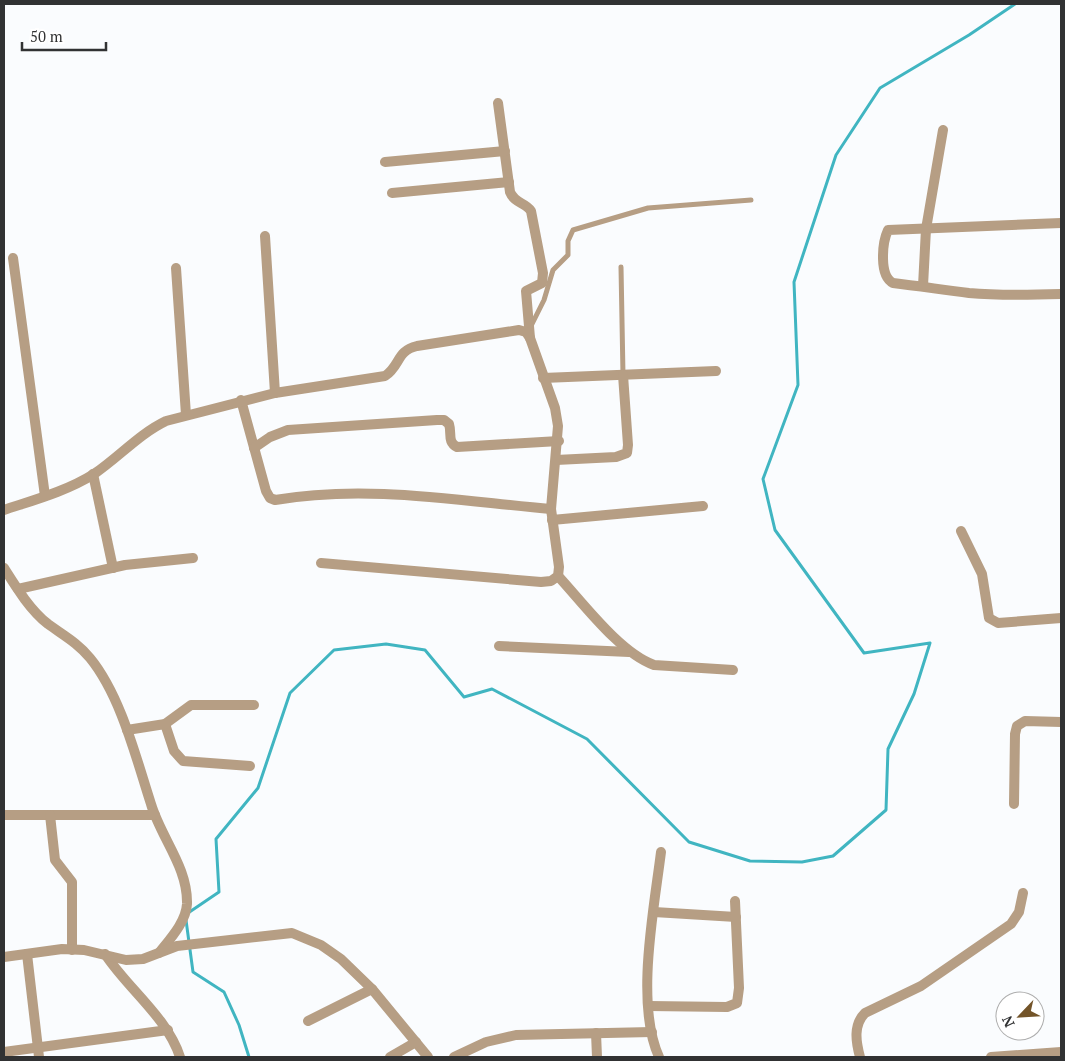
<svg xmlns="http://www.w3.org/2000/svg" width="1065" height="1061" font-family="'PT Serif',serif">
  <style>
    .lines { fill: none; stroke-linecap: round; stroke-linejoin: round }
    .stream { stroke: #40b5c1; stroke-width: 3 }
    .service { stroke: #b69e84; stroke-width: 5 }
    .minor { stroke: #b69e84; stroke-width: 10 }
  </style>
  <rect width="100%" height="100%" fill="#fafcfe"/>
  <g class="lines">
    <g class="stream">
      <polyline points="188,913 219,892 216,839 258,788 290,693 334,650 386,644 425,650 464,697 492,689 587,739 689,842 750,861 802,862 833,856 886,810 888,749 914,694 930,643 864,653 775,530 763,479 798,385 794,282 836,155 880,88 969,35 1015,4"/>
      <polyline points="186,920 193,972 224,992 239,1025 249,1057"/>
    </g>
    <g class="service">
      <polyline points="621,267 623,375"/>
      <polyline points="531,326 544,300 553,270 568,255 568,241 573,230 648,208 751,200"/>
    </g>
    <g class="minor">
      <path d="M 498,103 L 510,192 C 515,204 525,202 531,211 L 543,273 L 542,283 L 526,291 L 530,338"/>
      <polyline points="385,162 505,151"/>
      <polyline points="392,193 509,182"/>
      <path d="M 1061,223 L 888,230 C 882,243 879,276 893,283 C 919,286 944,290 969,293 C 1000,296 1031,295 1061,294"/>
      <polyline points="265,236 275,393"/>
      <polyline points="13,258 45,496"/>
      <polyline points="176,268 186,415"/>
      <polyline points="923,286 926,229 943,130"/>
      <polyline points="543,378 716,371"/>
      <path d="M 241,400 L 266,491 L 270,498 L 275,500 C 366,484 460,501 551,509"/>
      <path d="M 254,448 L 270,437 L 288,430 L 437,420 L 444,420 L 449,424 C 452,433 447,442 457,447 L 559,441"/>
      <polyline points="556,460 616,457 627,453 628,445 623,375"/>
      <polyline points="93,474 113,568"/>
      <path d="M 4,510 C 34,500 67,491 94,474 C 119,457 139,434 166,421 L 275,393 L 385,376 C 401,365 396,351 417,346 L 519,330 L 526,332 L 530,338 L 555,408 L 558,426 L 551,509 L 559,567 L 558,576 L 551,581 L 541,582 L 321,563"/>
      <polyline points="552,520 703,506"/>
      <polyline points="961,531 982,574 989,618 998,623 1061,618"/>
      <path d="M 4,568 C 16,587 30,610 48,624 C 63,635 78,643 90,658 C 121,696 136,758 151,804 C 161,838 188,867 187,904 C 186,922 170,939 159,953"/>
      <path d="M 558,576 C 583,603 620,653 654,665 L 733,670"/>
      <polyline points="18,589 125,565 193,558"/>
      <polyline points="499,646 629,652"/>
      <polyline points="165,724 174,751 183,761 250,766"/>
      <polyline points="127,730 165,724 191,705 254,705"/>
      <polyline points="1014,804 1015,734 1017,726 1025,721 1061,722"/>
      <polyline points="4,815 155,815"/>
      <polyline points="50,815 55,860 72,882 72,950"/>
      <polyline points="654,912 736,917"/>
      <polyline points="27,954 39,1057"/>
      <path d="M 105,954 C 128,989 167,1017 180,1057"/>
      <polyline points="4,957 62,949 84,950 126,960 143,959 177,946 292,933 321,945 341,959 372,989 428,1057"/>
      <polyline points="649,1006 727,1007 737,1003 739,988 735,901"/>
      <polyline points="308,1021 372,989"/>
      <polyline points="596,1033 597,1057"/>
      <polyline points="4,1052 168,1030"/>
      <polyline points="390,1057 416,1042"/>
      <polyline points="454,1057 486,1042 516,1035 652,1032"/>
      <path d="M 659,1057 C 635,1004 654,909 661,852"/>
      <path d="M 860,1057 C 856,1042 853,1025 865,1013 L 921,986 L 1011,924 L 1019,912 L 1023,893"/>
      <polyline points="991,1057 1061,1052"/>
    </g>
  </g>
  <rect width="1065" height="1061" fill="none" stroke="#313233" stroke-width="10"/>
  <g transform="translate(1020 1016) rotate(245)"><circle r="24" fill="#ffffff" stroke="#adadad"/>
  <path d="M0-4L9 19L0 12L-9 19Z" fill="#735429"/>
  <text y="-8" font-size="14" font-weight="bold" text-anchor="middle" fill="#313233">N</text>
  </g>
  <path d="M22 42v8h84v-8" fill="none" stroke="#313233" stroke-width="2.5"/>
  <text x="30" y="42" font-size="15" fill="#313233" stroke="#ffffff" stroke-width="4" paint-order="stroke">50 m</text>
</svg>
